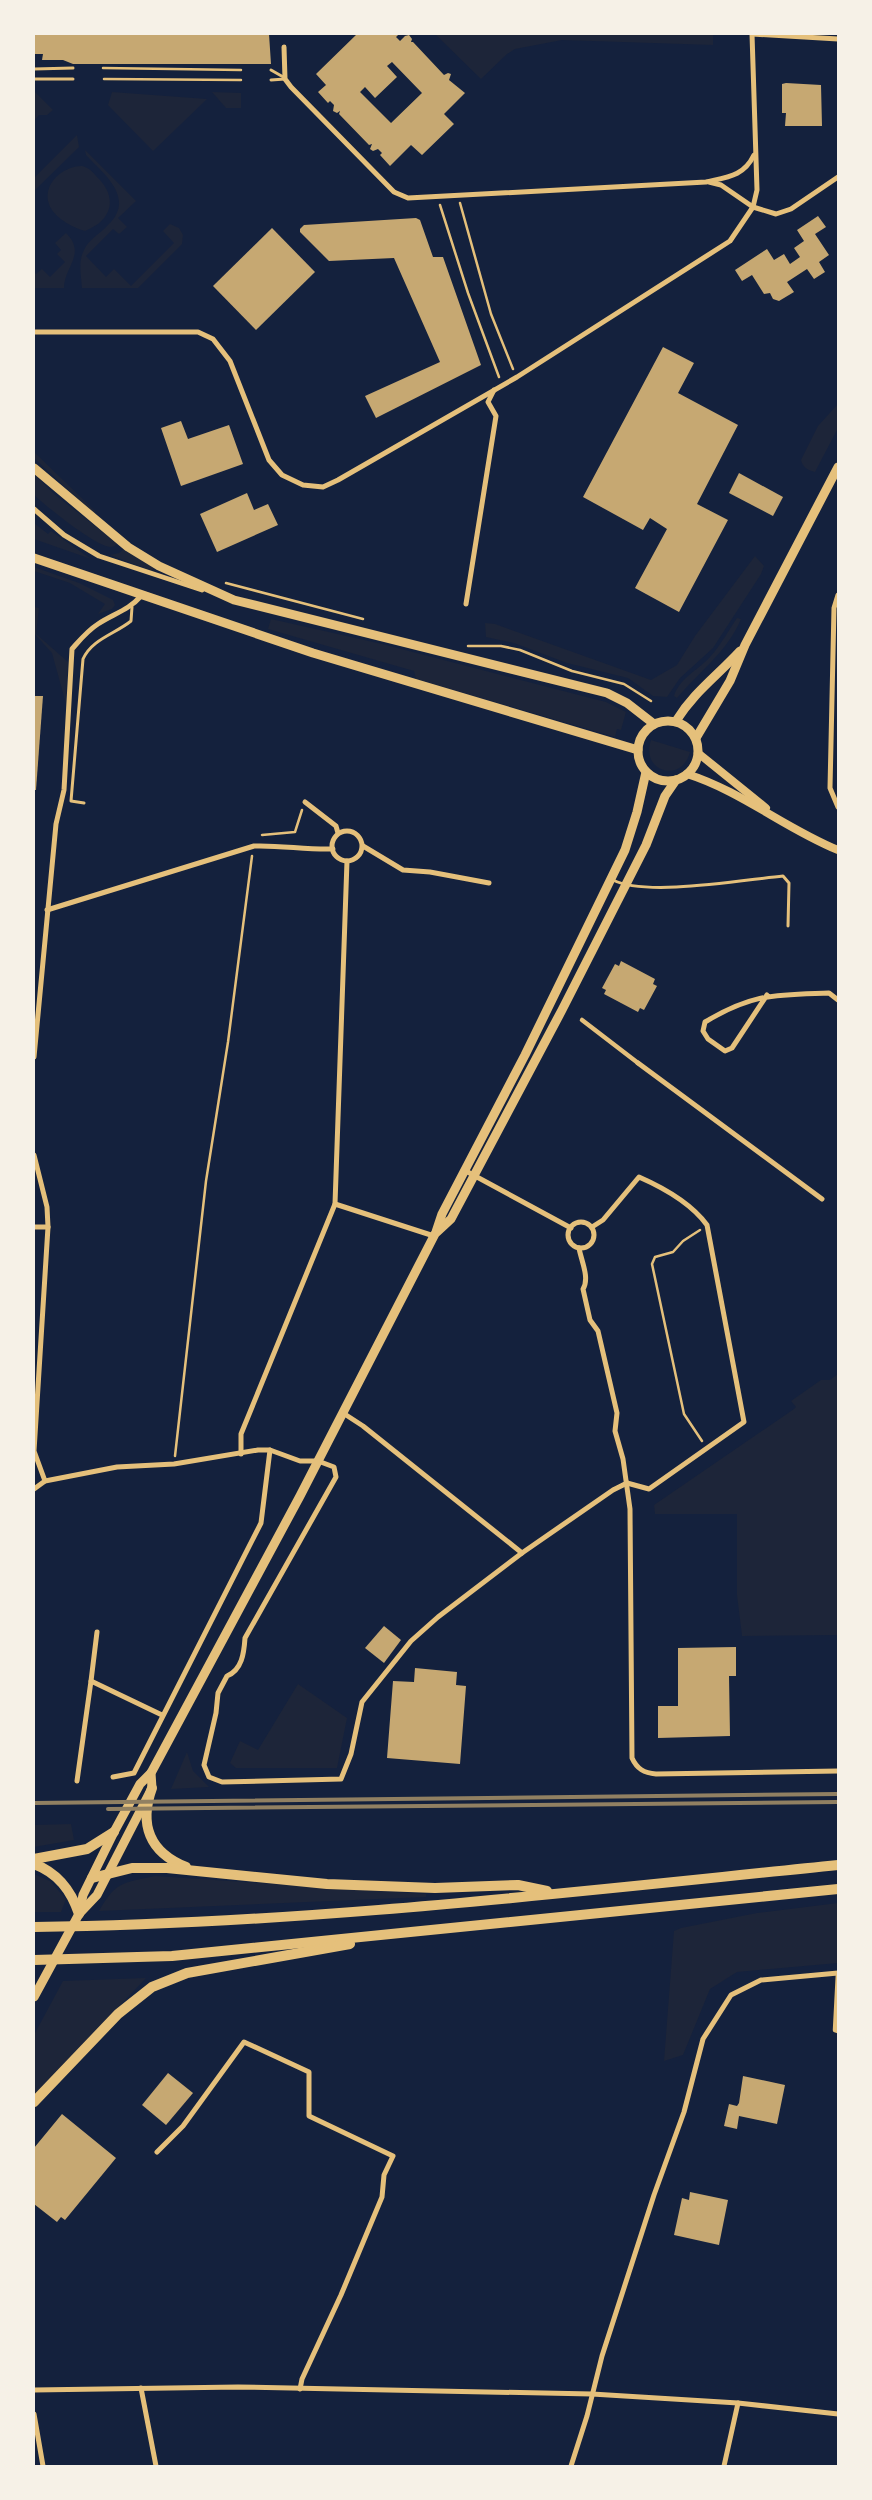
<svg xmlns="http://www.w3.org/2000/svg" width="872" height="2500" font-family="Lora,serif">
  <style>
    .green { fill: #1d2539 }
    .building { fill: #c6a872; fill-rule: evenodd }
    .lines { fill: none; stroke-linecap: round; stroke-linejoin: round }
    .path { stroke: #e5c07b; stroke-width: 2.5 }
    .service { stroke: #e5c07b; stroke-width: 3 }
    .pedestrian { stroke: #e5c07b; stroke-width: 4.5 }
    .minor { stroke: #e5c07b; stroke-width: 5 }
    .tertiary { stroke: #e5c07b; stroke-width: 8 }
    .secondary { stroke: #e5c07b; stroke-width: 9 }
    .trunk { stroke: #e5c07b; stroke-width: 10 }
    .rail { stroke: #918062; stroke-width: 4 }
  </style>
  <rect width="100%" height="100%" fill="#14213d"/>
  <g class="green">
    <polygon points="435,34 713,34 713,45 562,40 515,49 507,54 481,79"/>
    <polygon points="34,91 53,110 47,115 39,115 34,121"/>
    <polygon points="112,92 207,99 153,151 108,105"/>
    <polygon points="212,92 241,93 241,108 226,108"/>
    <polygon points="77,135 79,147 34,191 34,178"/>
    <path d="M 85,150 L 136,201 L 118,218 L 127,227 L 119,234 L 113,229 L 86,256 L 106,277 L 114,269 L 131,286 L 174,243 L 163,231 L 170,224 L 179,228 L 183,235 L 182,244 L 138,288 L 82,288 C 81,276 78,261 84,250 C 88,240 101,233 108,225 C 136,198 104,174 86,155 Z"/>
    <path d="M 82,166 C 89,168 92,171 97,177 C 118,197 113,220 85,231 C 73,228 53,217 49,204 C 42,184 63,166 82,166 Z"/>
    <path d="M 66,233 C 87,254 64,267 64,288 L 34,288 L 34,272 L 36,274 L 42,269 L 50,277 L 65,262 L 57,254 L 61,250 L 55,243 Z"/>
    <path d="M 838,404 L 838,428 L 815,472 C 808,470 803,468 801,460 L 818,426 Z"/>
    <polygon points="34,452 95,511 95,515 34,458"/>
    <path d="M 34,474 L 54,494 L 117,543 C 115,546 114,547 111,547 C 96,547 46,506 34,495 Z"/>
    <polygon points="34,523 48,534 51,531 91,559 34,539"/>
    <polygon points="124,549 155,567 152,571 110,555 119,553"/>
    <polygon points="755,556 764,566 761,574 713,648 680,678 667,697 653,696 628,678 567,663 514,643 486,637 485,623 495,624 651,680 677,665 695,636"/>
    <polygon points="34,567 79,583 113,600 115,605 112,609 98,614 105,604 70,583 34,571"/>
    <polygon points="34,607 39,608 36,634 68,662 66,704 52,653 34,633"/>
    <path d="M 737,618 L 741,619 C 727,652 700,671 677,698 L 674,696 C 679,679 698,670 710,657 C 721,645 728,631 737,618 Z"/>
    <polygon points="271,619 382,644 606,702 626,712 621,730 617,729 615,737 416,679 414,671 268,629"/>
    <path d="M 651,740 L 690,752 C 682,784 640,772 651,740 Z"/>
    <polygon points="838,1374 838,1635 742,1636 737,1595 737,1514 655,1514 654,1505 794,1409 796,1407 791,1401 821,1380 830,1380"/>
    <polygon points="298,1684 347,1718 337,1768 236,1768 230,1763 240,1741 258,1750"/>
    <polygon points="187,1752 193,1771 209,1787 171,1789"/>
    <polygon points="71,1824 74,1840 34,1847 34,1825"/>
    <polygon points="34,1874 50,1881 66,1899 61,1912 34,1912"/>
    <path d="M 155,1876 L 426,1894 L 426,1897 L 99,1911 C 116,1881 123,1883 155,1876 Z"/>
    <polygon points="838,1903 838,1963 737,1972 710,1989 683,2055 664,2061 674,1931 681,1928 757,1913"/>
    <polygon points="146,1978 34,2096 34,2035 63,1981"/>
  </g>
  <g class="building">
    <polygon points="34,34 269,34 271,64 73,64 63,60 42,60 43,54 34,54"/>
    <path d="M 357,34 L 399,34 L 396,37 L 400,41 L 405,36 L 409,35 L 412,39 L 411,42 L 413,42 L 444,75 L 448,73 L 451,74 L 449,80 L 465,93 L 444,114 L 454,124 L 422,155 L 411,145 L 390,166 L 380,155 L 382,153 L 378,149 L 373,151 L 370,149 L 372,144 L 369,145 L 339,114 L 340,111 L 337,113 L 333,111 L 334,105 L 330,101 L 328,103 L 318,92 L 326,85 L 316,74 ZM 392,62 L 422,93 L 391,123 L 360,92 L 365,87 L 375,98 L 397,77 L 387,66 Z"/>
    <polygon points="786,83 821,85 822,126 785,126 786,113 782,113 782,84"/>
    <polygon points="818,216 826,227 815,234 829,255 819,262 825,272 814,279 807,269 787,282 794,292 779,301 773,299 770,293 764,294 752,275 742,281 735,270 767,249 774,260 784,254 790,264 800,257 794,248 804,241 797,230"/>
    <polygon points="416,218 420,220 433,257 443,257 481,365 376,418 365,396 440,362 394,258 329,261 300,232 300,229 304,225"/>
    <polygon points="272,228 315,272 256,330 213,286"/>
    <polygon points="663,347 694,363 678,393 738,425 697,504 728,520 679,612 635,588 667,529 650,518 643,530 583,497"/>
    <polygon points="181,421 188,439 229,425 243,464 181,486 161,428"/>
    <polygon points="739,473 783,497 773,516 729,493"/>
    <polygon points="247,493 254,510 268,504 278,525 217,552 200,514"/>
    <polygon points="34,696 43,696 36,790 34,790"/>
    <polygon points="621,961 655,979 653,984 657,986 644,1010 640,1008 638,1012 604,994 606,990 602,988 615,964 619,966"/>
    <polygon points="384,1626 401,1640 384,1663 365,1648"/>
    <polygon points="736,1647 736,1676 729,1676 730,1736 658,1738 658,1706 678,1706 678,1648"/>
    <polygon points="415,1668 457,1672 456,1685 466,1686 460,1764 387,1758 393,1681 414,1682"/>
    <polygon points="168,2073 193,2093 166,2125 142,2105"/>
    <polygon points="743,2076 785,2085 777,2124 739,2116 737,2129 724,2126 729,2104 737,2106 739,2103"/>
    <polygon points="62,2114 116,2158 65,2220 61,2217 57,2222 34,2204 34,2148"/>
    <polygon points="690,2192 728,2200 719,2245 674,2235 682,2198 689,2200"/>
  </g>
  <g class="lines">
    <g class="path">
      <polyline points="103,68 241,70"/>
      <polyline points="104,79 241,80"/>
      <polyline points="460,203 491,314 513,369"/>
      <polyline points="440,205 468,293 499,377"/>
      <polyline points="226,583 363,619"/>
      <polyline points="468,646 501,646 520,650 572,671 624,684 651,701"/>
      <polyline points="262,835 295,832 302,810"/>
      <polyline points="700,1230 683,1241 673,1252 655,1257 652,1264 684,1414 702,1441"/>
      <polyline points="175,1456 206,1181 228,1042 252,856"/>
    </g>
    <g class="service">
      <polyline points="34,69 73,68"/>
      <polyline points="271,70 285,78"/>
      <polyline points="34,79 73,79"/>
      <polyline points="271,80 285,79"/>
      <path d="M 84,803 L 71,801 L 83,659 C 92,639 115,634 131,621 L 132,607"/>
      <path d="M 613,880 C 646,897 742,880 783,876 L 789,883 L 788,926"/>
    </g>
    <g class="pedestrian">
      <polyline points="582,1020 638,1063"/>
      <polyline points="838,1973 835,2030 838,2031"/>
    </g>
    <g class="minor">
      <polyline points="752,34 838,39"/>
      <path d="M 284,47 L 285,79 L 291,87 L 394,192 L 408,198 L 706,182 C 728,177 744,176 754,155"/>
      <polyline points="709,182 721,185 753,207 776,214 791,209 838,177"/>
      <polyline points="34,332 198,332 213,339 230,361 269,460 282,475 303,485 323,487 338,480 517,377 730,241 753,207 757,190 752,34"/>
      <polyline points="34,509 64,535 99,556 202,590"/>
      <polyline points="838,595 834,608 830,788 838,807"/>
      <polyline points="466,604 496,416 488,402 494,390"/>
      <polyline points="305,802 336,826 338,833"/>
      <circle cx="347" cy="846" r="15"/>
      <polyline points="363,846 403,870 430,872 489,883"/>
      <path d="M 47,910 L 254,846 C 281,845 306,850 333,849"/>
      <path d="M 767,995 L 732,1048 L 725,1051 L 708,1039 L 703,1031 L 705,1022 C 753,993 775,995 829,993 L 838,1000"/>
      <path d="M 34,1057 L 56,824 L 64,790 L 72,649 C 80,640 87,631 98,624 C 113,614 129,610 141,596"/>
      <polyline points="638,1063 822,1199"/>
      <polyline points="34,1155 47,1207 48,1227 34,1451 45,1481"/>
      <polyline points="464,1170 571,1228"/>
      <polyline points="335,1204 434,1236"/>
      <circle cx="581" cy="1235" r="13"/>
      <polyline points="34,1227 48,1227"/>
      <path d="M 592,1227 L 603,1220 L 639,1177 C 664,1188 691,1203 707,1225 L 744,1422 L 649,1489 L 627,1483"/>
      <path d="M 579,1248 C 581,1260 590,1278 583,1289 L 590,1320 L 598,1331 L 617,1413 L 615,1431 L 623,1459 L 630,1509 L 632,1758 C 637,1769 644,1773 656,1774 L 838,1771"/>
      <polyline points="343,1413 363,1426 522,1553"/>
      <polyline points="241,1454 241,1434 335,1204 347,861"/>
      <path d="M 34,1489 L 45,1481 L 117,1467 L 174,1464 L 258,1450 L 270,1450 L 300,1461 L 318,1461 L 334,1467 L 336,1477 L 245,1638 C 244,1653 242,1670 227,1676 L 218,1693 L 216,1713 L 204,1765 L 209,1777 L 222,1782 L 341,1779 L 351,1754 L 362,1702 L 411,1641 L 438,1617 L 522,1553 L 613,1490 L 627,1483"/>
      <polyline points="91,1681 97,1632"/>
      <polyline points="113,1777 134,1773 261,1523 270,1450"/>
      <polyline points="77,1781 91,1681 162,1715"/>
      <polyline points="157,2152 183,2126 244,2042 309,2072 309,2116 393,2156 384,2175 382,2197 341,2295 302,2379 300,2389"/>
      <polyline points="141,2388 156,2466"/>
      <polyline points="34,2390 238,2387 592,2394 738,2403 838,2414"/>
      <polyline points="34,2414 43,2466"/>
      <polyline points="571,2466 587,2416 602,2356 654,2195 684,2112 703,2039 731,1995 761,1980 838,1973"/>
      <polyline points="724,2466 738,2403"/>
    </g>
    <g class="tertiary">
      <polyline points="698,753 766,808"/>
      <path d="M 687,774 C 741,791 786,829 838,850"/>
    </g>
    <g class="secondary">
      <polyline points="34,468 128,547 159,566 234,600 607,693 627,703 654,724"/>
      <polyline points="34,558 313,653 638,750"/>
      <circle cx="668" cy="751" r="30"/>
      <path d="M 676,721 C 694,692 717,676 740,651"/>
      <polyline points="696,738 730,681 745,645 838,467"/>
      <polyline points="437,1232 451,1219 562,1010 646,845 665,796 676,780"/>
      <polyline points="79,1914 97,1895 152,1788 151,1773 300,1496 436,1232 442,1214 525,1055 625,850 637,812 646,772"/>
      <polyline points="34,1997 79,1914 83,1895 114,1832 140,1784 151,1773"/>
    </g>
    <g class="trunk">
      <path d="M 152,1788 C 139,1824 149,1852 186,1867"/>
      <polyline points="34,1859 87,1849 114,1832"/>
      <path d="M 34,1864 C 58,1873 71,1890 79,1914"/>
      <polyline points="92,1878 132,1868 167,1868 327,1884 435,1888 518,1885 547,1891"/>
      <path d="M 34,1927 C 303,1924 571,1892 838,1865"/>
      <polyline points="34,1960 172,1956 838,1889"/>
      <polyline points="34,2102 118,2014 152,1987 187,1973 350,1944"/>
    </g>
    <g class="rail">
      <polyline points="34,1803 838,1794"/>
      <polyline points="108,1809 838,1802"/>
    </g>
  </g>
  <rect width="872" height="2500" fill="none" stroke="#f6f1e7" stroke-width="70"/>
</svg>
